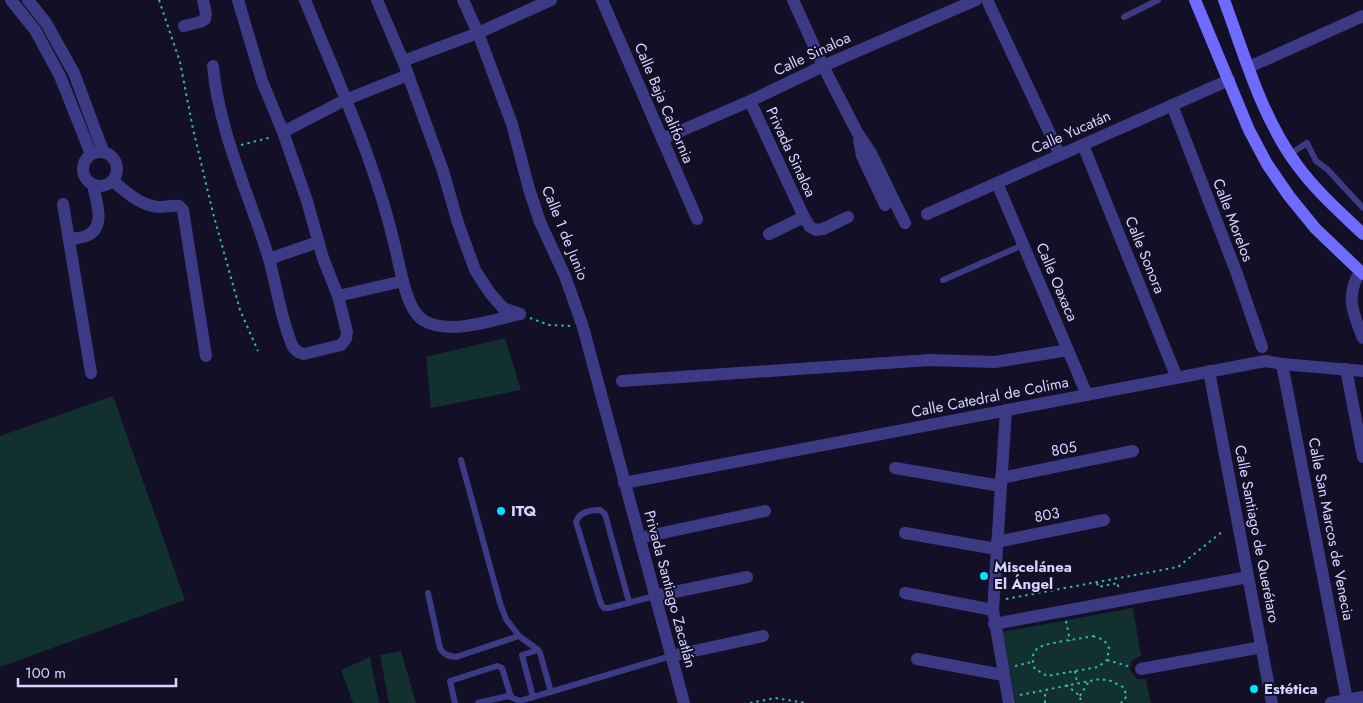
<svg xmlns="http://www.w3.org/2000/svg" width="1363" height="703" font-family="Jost,sans-serif">
  <style>
    .green { fill: #12302f }
    .lines { fill: none; stroke-linecap: round; stroke-linejoin: round }
    .path { stroke: #2fb8b0; stroke-width: 2; stroke-dasharray: 2.5 4; stroke-linecap: butt }
    .service { stroke: #3d3a85; stroke-width: 6 }
    .minor { stroke: #3d3a85; stroke-width: 12 }
    .secondary { stroke: #6f6bff; stroke-width: 12 }
    .poi-dot { fill: #00e5ff; stroke: #130f26; stroke-width: 2 }
    .labels { text-anchor: middle; dominant-baseline: central; stroke-width: 4; stroke-linejoin: round; paint-order: stroke }
    .street-label { font-size: 15px; fill: #d9d4ff; stroke: #130f26 }
    .poi-label { font-size: 15px; font-weight: bold; fill: #d9d4ff; stroke: #130f26; text-anchor: start }
  </style>
  <rect width="100%" height="100%" fill="#130f26"/>
  <g class="green">
    <polygon points="505,338 521,390 431,408 426,357"/>
    <polygon points="113,396 185,600 0,667 0,436"/>
    <polygon points="1133,608 1141,656 1132,660 1130,670 1137,679 1146,679 1151,703 1016,703 1002,632"/>
    <polygon points="401,651 416,703 389,703 380,655"/>
    <polygon points="370,657 379,703 353,703 341,670"/>
  </g>
  <g class="lines">
    <g class="path">
      <polyline points="159,0 180,62 193,129 213,213 240,310 258,351"/>
      <polyline points="241,145 272,137"/>
      <polyline points="530,318 549,325 571,326"/>
      <polyline points="1097,583 1098,587 1118,583 1118,590"/>
      <polyline points="1006,599 1178,567 1223,531"/>
      <polyline points="1066,621 1070,641"/>
      <path d="M 1093,636 L 1104,640 L 1109,648 L 1107,660 L 1098,667 L 1047,676 L 1035,669 C 1032,662 1031,653 1038,648 C 1047,642 1081,639 1093,636 Z"/>
      <polyline points="1107,660 1131,667"/>
      <polyline points="1015,666 1032,662"/>
      <polyline points="1075,671 1077,683"/>
      <polyline points="1066,685 1080,696 1081,703"/>
      <polyline points="1020,695 1100,679 1111,681 1123,687 1127,696 1121,703"/>
      <polyline points="1080,696 1089,681"/>
      <polyline points="750,703 775,698 806,703"/>
      <polyline points="1045,703 1045,690"/>
    </g>
    <g class="service">
      <polyline points="1124,17 1158,0"/>
      <polyline points="1290,154 1307,143 1316,161 1327,169 1363,208"/>
      <polyline points="943,280 1023,245"/>
      <polyline points="461,460 500,603 506,619 519,636 538,650"/>
      <path d="M 428,593 L 440,648 C 444,655 448,656 456,657 L 519,636"/>
      <path d="M 629,602 L 605,514 L 600,510 C 591,510 579,511 576,522 L 601,604 L 604,608 L 609,608 L 655,596"/>
      <polyline points="533,697 522,655 538,650 540,653 551,692"/>
      <polyline points="455,703 450,681 497,666 502,668 511,697"/>
      <polyline points="478,703 508,696 520,701 671,656"/>
    </g>
    <g class="minor">
      <polyline points="11,0 35,30 60,76 91,154"/>
      <polyline points="28,0 46,23 74,73 103,151"/>
      <path d="M 305,0 C 337,80 376,163 395,247 C 400,266 406,310 423,320 C 448,336 493,320 520,314"/>
      <polyline points="377,0 403,61 443,171 458,223 475,270 490,293 503,308 520,314"/>
      <polyline points="463,0 478,33 512,124 529,189 540,222 565,276 583,327 684,703"/>
      <polyline points="602,0 697,219"/>
      <polyline points="793,0 823,66 857,132 871,153 905,223"/>
      <polyline points="987,0 1060,155"/>
      <polyline points="184,26 200,22 205,19 206,14 203,0"/>
      <polyline points="403,61 478,33 551,0"/>
      <path d="M 213,66 C 219,133 250,196 269,259 C 277,288 281,320 293,347 L 298,352 L 304,354 L 341,345 L 346,339 L 347,332 L 338,296 L 323,258 L 307,201 L 283,132 L 262,81 L 238,0"/>
      <polyline points="1249,67 1363,16"/>
      <polyline points="750,101 804,217 810,227 816,230 823,229 848,217"/>
      <polyline points="1172,105 1237,274 1262,347"/>
      <polyline points="283,132 345,100 408,75"/>
      <polyline points="662,139 750,101 823,66 976,0"/>
      <polyline points="859,140 862,156 885,205"/>
      <polyline points="1083,145 1177,378"/>
      <circle cx="100" cy="169" r="17"/>
      <path d="M 113,181 C 126,192 141,206 159,207 C 166,207 172,205 179,206 L 183,210 L 206,356"/>
      <polyline points="997,183 1087,395"/>
      <polyline points="63,204 91,373"/>
      <polyline points="927,214 1229,80"/>
      <polyline points="769,234 804,217"/>
      <path d="M 70,239 C 75,238 81,238 86,236 C 107,228 96,201 93,185"/>
      <polyline points="269,259 318,242"/>
      <path d="M 1360,272 C 1345,296 1353,314 1363,338"/>
      <polyline points="338,296 403,281"/>
      <polyline points="1282,364 1347,700"/>
      <polyline points="1346,369 1363,457"/>
      <polyline points="1209,371 1272,703"/>
      <polyline points="622,381 930,360 995,362 1068,350"/>
      <polyline points="1006,410 993,610 1009,703"/>
      <polyline points="895,468 1001,486"/>
      <polyline points="1001,478 1133,451"/>
      <polyline points="624,483 1260,362 1266,361 1282,364 1363,371"/>
      <polyline points="905,533 996,549"/>
      <polyline points="639,538 765,511"/>
      <polyline points="997,542 1104,520"/>
      <polyline points="905,593 993,610"/>
      <polyline points="655,596 747,577"/>
      <polyline points="994,624 1248,577"/>
      <polyline points="671,656 763,636"/>
      <polyline points="917,659 1003,675"/>
      <polyline points="1141,669 1262,647"/>
      <polyline points="1331,703 1363,697"/>
    </g>
    <g class="secondary">
      <polyline points="1195,0 1249,130 1267,164 1289,196 1315,228 1363,274"/>
      <path d="M 1224,0 C 1245,56 1261,116 1297,165 C 1316,191 1340,212 1363,234"/>
    </g>
  </g>
  <g class="poi-dot">
    <circle cx="501" cy="511" r="5"/>
    <circle cx="984" cy="576" r="5"/>
    <circle cx="1254" cy="689" r="5"/>
  </g>
  <g class="labels">
    <g class="street-label">
      <text transform="translate(812 54) rotate(-25)">Calle Sinaloa</text>
      <text transform="translate(664 103) rotate(67)">Calle Baja California</text>
      <text transform="translate(1071 132) rotate(-24)">Calle Yucatán</text>
      <text transform="translate(791 152) rotate(65)">Privada Sinaloa</text>
      <text transform="translate(1233 220) rotate(69)">Calle Morelos</text>
      <text transform="translate(565 233) rotate(68)">Calle 1 de Junio</text>
      <text transform="translate(1145 255) rotate(68)">Calle Sonora</text>
      <text transform="translate(1057 282) rotate(67)">Calle Oaxaca</text>
      <text transform="translate(990 397) rotate(-11)">Calle Catedral de Colima</text>
      <text transform="translate(1064 449) rotate(-11)">805</text>
      <text transform="translate(1047 515) rotate(-11)">803</text>
      <text transform="translate(1331 529) rotate(79)">Calle San Marcos de Venecia</text>
      <text transform="translate(1257 534) rotate(79)">Calle Santiago de Querétaro</text>
      <text transform="translate(670 589) rotate(75)">Privada Santiago Zacatlán</text>
    </g>
    <g class="poi-label">
      <text x="511" y="511">ITQ</text>
      <text x="994" y="567">Miscelánea<tspan x="994" dy="17">El Ángel</tspan></text>
      <text x="1264" y="689">Estética</text>
    </g>
  </g>
  <path d="M18 678v8h158v-8" fill="none" stroke="#d9d4ff" stroke-width="2.5"/>
  <text x="25" y="678" font-size="15" fill="#d9d4ff" stroke="#130f26" stroke-width="4" paint-order="stroke">100 m</text>
</svg>
